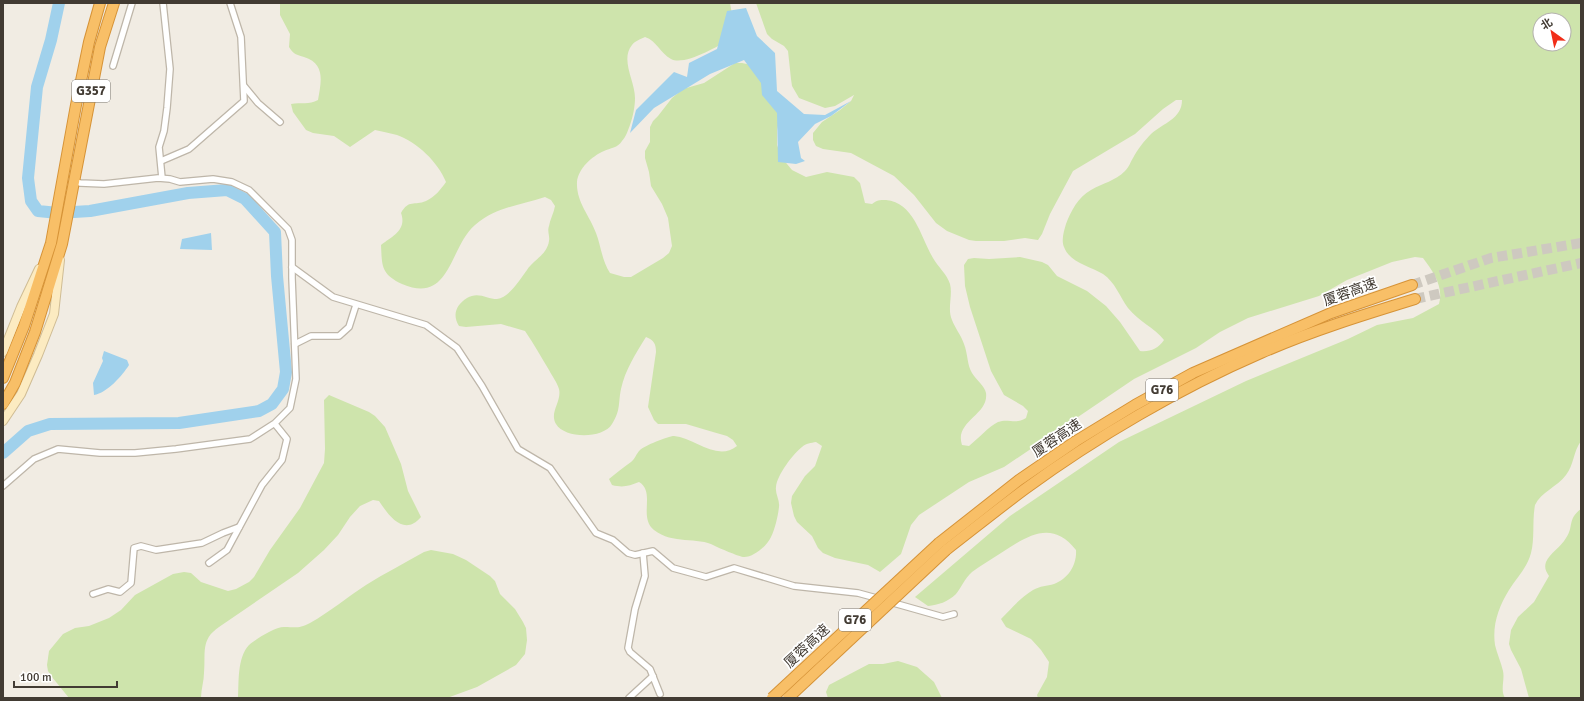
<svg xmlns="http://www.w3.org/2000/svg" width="1584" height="701" font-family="Signika,'Noto Sans SC',sans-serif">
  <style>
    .green { fill: #cee4ac; fill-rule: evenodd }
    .water { fill: #a0d1ec }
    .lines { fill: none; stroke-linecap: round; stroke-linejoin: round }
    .river { stroke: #a0d1ec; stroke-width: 12 }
    .highway-tunnel { stroke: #cec9c0; stroke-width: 10; stroke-dasharray: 10 5; stroke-linecap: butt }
    .street-casing { stroke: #beb6a9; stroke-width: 8 }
    .secondary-casing { stroke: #cfbc94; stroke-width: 10 }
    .highway-casing { stroke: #d69337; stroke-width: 12 }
    .street { stroke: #fff; stroke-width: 5.5 }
    .secondary { stroke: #fcebc1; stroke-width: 8 }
    .highway { stroke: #f8bf67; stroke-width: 10 }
    .highway-bridge-casing { stroke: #d69337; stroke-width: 12; stroke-linecap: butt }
    .highway-bridge { stroke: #f8bf67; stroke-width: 10 }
    .labels { text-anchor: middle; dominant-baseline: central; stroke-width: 3.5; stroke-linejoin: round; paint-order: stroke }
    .shield { fill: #fff; stroke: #7b7670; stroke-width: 1 }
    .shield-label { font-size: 13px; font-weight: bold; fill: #423b33 }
    .street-label { font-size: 14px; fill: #423b33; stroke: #fff }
  </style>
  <rect width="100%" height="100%" fill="#f1ece3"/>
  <g class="green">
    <path d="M 280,3 L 730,3 L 733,20 L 728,40 C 717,47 684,66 671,59 C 660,53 657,41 645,37 C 641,39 635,41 632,45 C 620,60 635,81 635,98 C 635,106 633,117 630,125 C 628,130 626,137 622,141 C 618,148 610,148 604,151 C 592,156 578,169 577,182 C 576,202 590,216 596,233 C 601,246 602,261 610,273 L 624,277 L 631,277 L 663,258 L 669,253 L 672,246 L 668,218 L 662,204 L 651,186 L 649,172 L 645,158 L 645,151 L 650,142 L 650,127 L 653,121 L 658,116 L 672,98 L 683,89 L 704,83 L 735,63 L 742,63 L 756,66 L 780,117 L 777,130 L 777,145 L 782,158 L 792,170 L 806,177 L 827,172 L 854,177 L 860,183 L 865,203 L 872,204 C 877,200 879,200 886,200 C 914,202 921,238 933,258 C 938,267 947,274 950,284 C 953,295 947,309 952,320 C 955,328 961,335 964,344 C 968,354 967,365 972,373 C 976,380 985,386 986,393 C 989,415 954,421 962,445 L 969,446 C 978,439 989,426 998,422 C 1009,418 1015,425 1026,418 L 1028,411 L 1023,406 L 1004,395 L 991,371 L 970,307 L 965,286 L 964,265 L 968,259 L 974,258 L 989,259 L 1020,257 L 1042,262 L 1048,265 L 1057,276 L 1087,291 L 1106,306 L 1120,322 L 1140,351 C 1150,352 1158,349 1164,340 C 1155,328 1138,321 1128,308 C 1120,297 1115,282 1103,274 C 1090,266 1070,263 1064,247 C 1061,240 1064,231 1066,224 C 1071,211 1078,197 1091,190 C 1103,183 1115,181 1125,171 C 1129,167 1130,163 1133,158 C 1137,150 1145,140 1151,134 C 1163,123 1182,119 1182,100 L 1176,100 L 1163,109 L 1135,134 L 1073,171 L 1050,214 L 1042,234 L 1038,240 L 1025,238 L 1004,241 L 976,241 L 969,240 L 947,231 L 936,223 L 914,195 L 894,176 L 851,153 L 823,149 L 816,146 L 813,140 L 813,133 L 822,122 L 840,110 L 851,101 L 854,95 L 835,106 L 825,108 L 799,98 L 792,86 L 791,79 L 788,51 L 784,46 L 772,39 L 767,34 L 756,3 L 1581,3 L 1581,441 C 1573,452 1574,465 1566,475 C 1557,487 1541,492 1535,505 C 1532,521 1535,538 1531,553 C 1527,568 1517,577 1509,590 C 1499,606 1492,625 1495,645 C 1497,654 1501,662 1503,671 C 1505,680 1500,690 1505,698 L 1038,698 L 1037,695 L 1047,677 L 1049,662 L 1041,650 L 1031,639 L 1006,627 L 1001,619 C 1011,609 1021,597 1033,590 C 1040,586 1047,586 1054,584 C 1068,579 1077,565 1076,550 C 1052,519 1027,536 1001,553 C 992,559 981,565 972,572 C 964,579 962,587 956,594 C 948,602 938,605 928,606 L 915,597 L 1010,516 L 1119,442 L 1246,381 L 1348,339 L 1377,325 L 1413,318 L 1439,304 C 1444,287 1433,271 1423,258 L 1415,257 L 1392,262 L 1347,280 L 1319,296 L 1248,318 L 1220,332 L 1196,348 L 1134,379 L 1004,467 L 969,482 L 919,515 L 911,525 L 901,554 L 880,572 L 868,565 L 835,558 L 823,553 L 818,548 L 812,536 L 797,522 L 794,516 L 791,503 L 792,496 L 805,476 L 815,466 L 822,446 L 816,442 C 811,443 806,443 802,447 C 793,454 777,475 776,487 C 775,494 780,500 779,507 C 778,516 775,529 771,537 C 767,546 753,558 743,557 C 738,556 719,548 715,546 C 697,536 673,545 654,530 C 638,517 656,492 639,482 C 629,486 623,488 612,485 L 609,479 C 616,473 623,468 631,462 C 635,459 636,454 640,450 C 644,446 668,436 674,436 C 695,438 717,462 737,446 L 733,440 L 727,436 L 713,432 L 686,424 L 658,424 L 654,420 L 648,407 L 656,352 C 656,344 654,340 646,337 C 636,353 625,370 621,389 C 618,403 621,410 612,424 C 603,439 565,439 556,424 C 549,412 562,402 559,389 C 557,382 552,376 549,370 C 541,357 534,344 525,331 L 501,324 L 466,327 L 459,326 C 452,315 456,305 467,298 C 478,291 487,299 497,299 C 509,298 521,278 527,270 C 534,259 547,255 549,241 C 550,236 547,231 549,226 C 550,219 554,213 555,206 L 551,200 L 545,197 C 519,206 497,206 475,225 C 449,247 451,305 402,284 C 381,274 382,266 381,245 C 393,236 407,230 401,213 C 409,199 414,206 426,201 C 435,197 441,189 446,182 C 438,162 417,142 397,135 C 390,133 383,132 375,130 L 350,147 L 334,136 L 313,133 L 306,130 L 293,112 L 291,104 C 301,102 309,105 318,100 C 321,82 326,64 304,57 C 297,55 293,54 289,47 L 290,34 L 280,15 ZM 1540,20 L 1564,20 L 1564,44 L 1540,44 Z"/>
    <path d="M 329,395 L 369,412 L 375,416 L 385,427 L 401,464 L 408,491 L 421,517 C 404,537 389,516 379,501 L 373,500 L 360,506 L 350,517 L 338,535 L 324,550 L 298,573 L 219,627 C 200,640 206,653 204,673 C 204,681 201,689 201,698 L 69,698 L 52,677 L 48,671 L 47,665 L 49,651 L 63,634 L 75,628 L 89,626 L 109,618 L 121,610 L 135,595 L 173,574 L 184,572 L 191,573 L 201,582 L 228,591 L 236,589 L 249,582 L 254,577 L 270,550 L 300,508 L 324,463 L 325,449 L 324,400 Z"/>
    <path d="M 1581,509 L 1581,698 L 1529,698 L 1521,669 L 1511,650 L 1509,644 L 1511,630 L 1518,617 L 1534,602 L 1549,576 C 1546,571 1544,568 1546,562 C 1550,553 1561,547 1566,538 C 1574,527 1567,519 1581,509 Z"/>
    <path d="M 431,550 L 453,554 L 466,560 L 490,576 L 495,581 L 500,594 L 515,609 L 523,622 L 526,628 L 527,640 L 525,654 L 516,665 L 477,687 L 447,698 L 238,698 C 239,682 237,658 249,645 C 256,639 275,627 284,627 C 296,627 298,629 310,623 C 330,612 347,597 366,585 C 385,573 405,563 424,552 Z"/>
    <polygon points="898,661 917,667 934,682 942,698 828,698 826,692 829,685 869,664 883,664"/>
  </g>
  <g class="water">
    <polygon points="746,8 757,36 775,53 777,91 804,114 825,115 851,101 831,116 815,124 798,142 801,158 805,161 796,164 778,162 777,113 762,95 761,83 744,60 710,74 654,108 630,133 636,110 674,72 687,77 689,63 717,49 727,11"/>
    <polygon points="211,233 212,250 180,249 182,239"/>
    <path d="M 104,351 L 127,360 L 129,365 C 122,376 107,393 94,395 L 93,383 L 103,361 L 102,358 Z"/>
  </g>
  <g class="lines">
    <polyline class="river" points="3,453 28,431 50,424 179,423 259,411 272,404 283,389 286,372 277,276 275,232 245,199 227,190 188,193 90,211 58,213 38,211 31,201 28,178 37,87 51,40 59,3"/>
    <g class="highway-tunnel">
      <polyline points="1412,285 1491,258 1581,243"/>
      <polyline points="1415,299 1581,263"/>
    </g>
    <defs>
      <g id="street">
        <polyline points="113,66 132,3"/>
        <polyline points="244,86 258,103 280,122"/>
        <polyline points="161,161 189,149 244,101 241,37 230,3"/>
        <polyline points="162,178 159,147 164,131 167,108 170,69 163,3"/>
        <polyline points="292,267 333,297 426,325 457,348 482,386 518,449 550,468 596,533 613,540 628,553 635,555 653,551 673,568 706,577 734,568 794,586 858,593 880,599"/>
        <polyline points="295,344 311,336 339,336 349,327 356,305"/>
        <polyline points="3,486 34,459 58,449 100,453 135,453 176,449 250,439 275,423 290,408 296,379 292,278 292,240 288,229 249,190 232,182 213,179 180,182 170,179 158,178 104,184 80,183 75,181"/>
        <polyline points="643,553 645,576 635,609 628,648 630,652 650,669 660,694"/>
        <polyline points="209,563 227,550 262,485 282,460 287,439 275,424"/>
        <polyline points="93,594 108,589 120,592 131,583 134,548 141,546 156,550 202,543 223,533 239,527"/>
        <polyline points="890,602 943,617 954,614"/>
        <polyline points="629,698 653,676"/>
      </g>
      <g id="secondary">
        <polyline points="3,352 21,307 39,269"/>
        <polyline points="3,421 21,394 38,355 54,314 60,260"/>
      </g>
      <g id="highway">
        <polyline points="3,378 24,326 51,243 76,105 89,42 100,3"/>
        <polyline points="3,404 15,383 35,332 62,244 100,47 114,3"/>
        <polyline points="939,543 1019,480 1076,441 1135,405 1193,373 1331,313 1412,285"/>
        <path d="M 946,550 C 972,530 998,509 1025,489 C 1096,437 1180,388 1261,353 C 1311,331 1363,315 1415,299"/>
      </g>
    </defs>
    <use href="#street" class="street-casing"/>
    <use href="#secondary" class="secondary-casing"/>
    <use href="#highway" class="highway-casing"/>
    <use href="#street" class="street"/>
    <use href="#secondary" class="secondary"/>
    <use href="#highway" class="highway"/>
    <defs>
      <g id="highway-bridge">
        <polyline points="772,698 939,543"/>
        <polyline points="788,698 946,550"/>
      </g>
    </defs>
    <use href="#highway-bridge" class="highway-bridge-casing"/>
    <use href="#highway-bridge" class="highway-bridge"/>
  </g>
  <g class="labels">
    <g class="shield">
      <rect x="72" y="80" width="38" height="22" rx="3"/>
      <rect x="1146" y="379" width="32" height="22" rx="3"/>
      <rect x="839" y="609" width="32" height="22" rx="3"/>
    </g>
    <g class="shield-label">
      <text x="91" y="91">G357</text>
      <text x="1162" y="390">G76</text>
      <text x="855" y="620">G76</text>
    </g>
    <g class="street-label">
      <text transform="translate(1350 292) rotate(-20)">厦蓉高速</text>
      <text transform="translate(1057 438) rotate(-34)">厦蓉高速</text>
      <text transform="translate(807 646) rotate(-43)">厦蓉高速</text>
    </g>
  </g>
  <rect width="1584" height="701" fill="none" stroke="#423b33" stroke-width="8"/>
  <g transform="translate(1552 32) rotate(327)"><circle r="19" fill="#ffffff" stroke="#b3b1ad"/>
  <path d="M0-3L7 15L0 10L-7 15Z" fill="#f12e19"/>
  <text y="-6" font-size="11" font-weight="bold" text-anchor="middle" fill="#423b33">北</text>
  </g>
  <path d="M14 681v6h103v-6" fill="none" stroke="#423b33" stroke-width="2"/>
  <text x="20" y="681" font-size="12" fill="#423b33" stroke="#ffffff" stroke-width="3" paint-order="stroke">100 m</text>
</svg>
